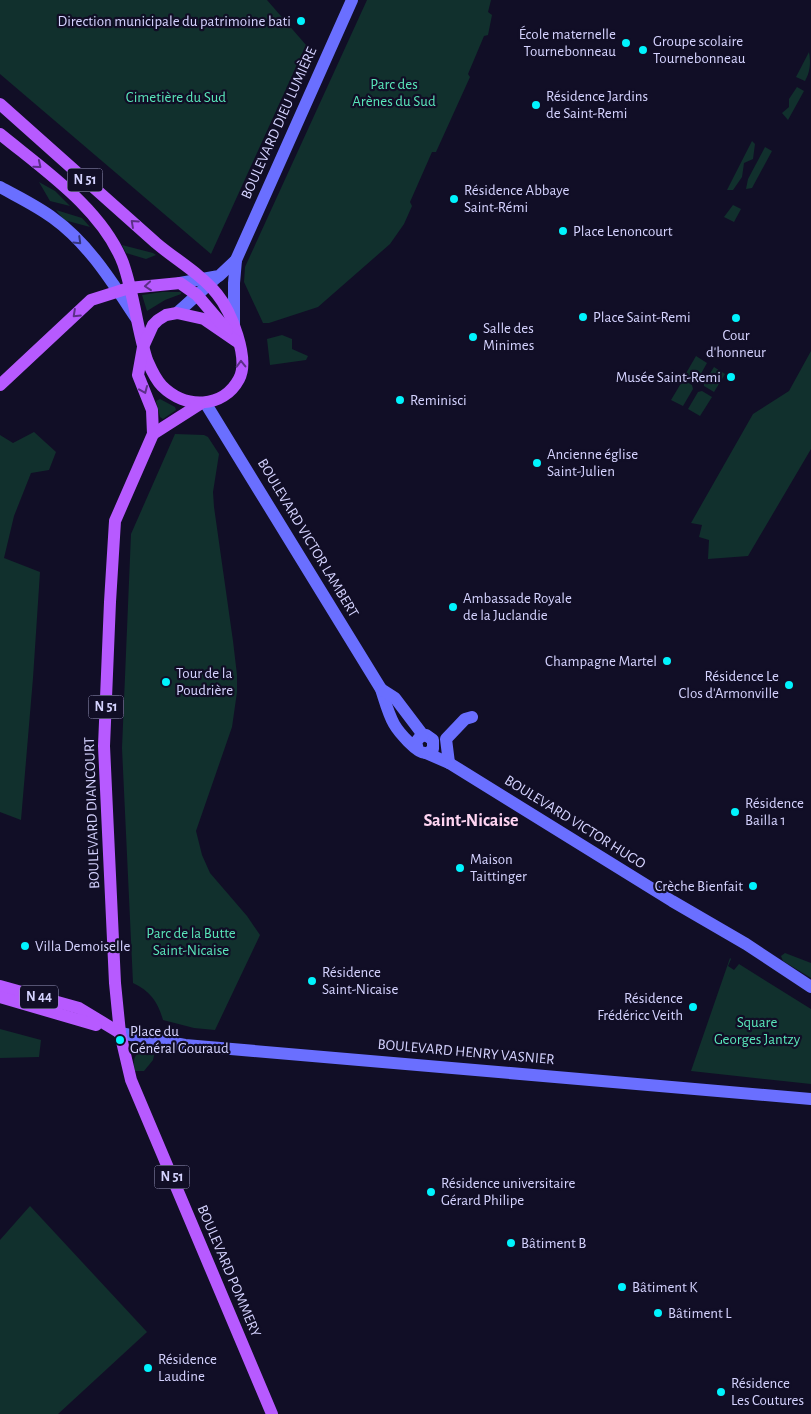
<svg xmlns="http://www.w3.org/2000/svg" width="811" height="1414" font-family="'Alegreya Sans',sans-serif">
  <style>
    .green { fill: #11302d }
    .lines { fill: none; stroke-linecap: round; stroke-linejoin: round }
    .secondary { stroke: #6a6fff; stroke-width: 12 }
    .primary { stroke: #b75aff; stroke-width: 12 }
    .oneway { stroke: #5c3088 }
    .oneway2 { stroke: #35357d }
    .poi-dot { fill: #00f4fe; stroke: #110e26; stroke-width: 2 }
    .labels { text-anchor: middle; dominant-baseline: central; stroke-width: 4.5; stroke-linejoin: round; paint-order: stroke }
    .shield { fill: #110e26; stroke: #9a98be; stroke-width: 1 }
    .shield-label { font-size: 14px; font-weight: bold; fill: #d5d3ff }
    .poi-label { font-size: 15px; fill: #d5d3ff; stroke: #110e26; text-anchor: start }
    .park-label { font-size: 15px; fill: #59e5b9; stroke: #110e26 }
    .street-label { font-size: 15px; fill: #d5d3ff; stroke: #110e26 }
    .quarter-label { font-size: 18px; font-weight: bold; fill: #ffd5f2; stroke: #110e26 }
  </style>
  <rect width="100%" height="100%" fill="#110e26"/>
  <g class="green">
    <polygon points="0,0 267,0 306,45 211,254 0,74"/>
    <polygon points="367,0 491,0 488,12 492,15 488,35 484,36 468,74 470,77 436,152 432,152 410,202 412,206 404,224 390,244 318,307 269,323 263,323 244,282 245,267"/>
    <path d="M 809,52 C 811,63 810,72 805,81 L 796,77 Z"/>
    <polygon points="797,87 804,91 788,120 782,113 789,107 789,99"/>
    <polygon points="752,141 755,144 753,159 744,163 742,177 733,190 727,190"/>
    <polygon points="765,147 772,151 752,188 746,189 748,179"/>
    <polygon points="39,182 55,191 70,206 50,201"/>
    <polygon points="733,205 741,209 734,222 724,217"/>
    <polygon points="56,210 82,218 90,227 64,220"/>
    <polygon points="122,245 153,253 156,255 146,259 126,253"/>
    <polygon points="162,292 181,292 181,294 165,300 147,311 142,295"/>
    <polygon points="282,335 292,339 292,349 308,356 306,360 270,365 267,339"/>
    <polygon points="811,351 811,449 748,556 708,559 709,540 699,537 702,525 691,523 753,414 789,391"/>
    <polygon points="696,356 707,363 698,379 695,381 685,375"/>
    <polygon points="714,367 725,374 714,392 704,386 704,383"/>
    <polygon points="683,380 692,385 693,389 683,406 671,400"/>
    <polygon points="702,391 712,397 700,416 688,409 698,392"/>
    <polygon points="160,399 175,407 176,410 163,419 160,417 156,401"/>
    <polygon points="34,432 56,452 49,470 31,473 14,516 4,558 40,572 33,678 21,820 0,812 0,435 13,443"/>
    <path d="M 175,434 L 204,435 L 208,437 L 219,454 L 213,492 L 214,507 L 233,641 L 237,675 L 237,692 L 232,727 L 196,831 L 202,855 L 210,873 L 247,916 L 260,935 L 215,1030 L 194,1028 L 163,1020 C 158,1002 150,991 133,983 L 122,748 L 131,534 Z"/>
    <polygon points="785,953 811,963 811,978 783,961 781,956"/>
    <polygon points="730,958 731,959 728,966 734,970 739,964 811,1009 811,1084 691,1071"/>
    <polygon points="0,1029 41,1040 39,1057 0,1058"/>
    <path d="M 148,1050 L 155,1050 L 153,1060 L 144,1071 L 135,1071 C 132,1060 134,1051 148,1050 Z"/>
    <polygon points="30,1206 147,1332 58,1414 0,1414 0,1240"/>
  </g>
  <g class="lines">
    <g class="secondary">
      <path d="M 0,187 C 18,197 37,206 53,218 C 89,244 112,282 136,318"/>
      <polyline points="180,283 219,276 236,260"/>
      <polyline points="177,313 217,277"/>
      <polyline points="234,325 234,283 236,260 352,0"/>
      <path d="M 206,404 L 381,689 C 385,701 388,713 394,724 C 398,731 417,754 426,753 C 429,753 430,751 433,749 L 433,740 L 426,735 L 420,737 L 416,742 L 418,750"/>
      <polyline points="381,689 395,698 423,735"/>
      <polyline points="426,753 449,763 672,901 746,944 811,987"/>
      <polyline points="449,763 446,739 465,719 472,717"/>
      <polyline points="120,1033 185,1045 811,1099"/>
    </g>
    <g class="primary">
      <path d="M 0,104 C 52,150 104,197 156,243 C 176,260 201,274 217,294 C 231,311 250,359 239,379 C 223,409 185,409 162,386 C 155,379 151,369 147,360 C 137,329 134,294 123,263 C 102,209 44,170 0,134"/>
      <polyline points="239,343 204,319 177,313 166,315 158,320 153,325 143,347 138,375 152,410 153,434 115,521 110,602 104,746 115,983 120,1033 131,1080 272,1414"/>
      <polyline points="0,385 91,300 129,288 180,283 197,295 227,330"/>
      <polyline points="153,434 200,404"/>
      <polyline points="0,986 79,1008 120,1033"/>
      <polyline points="0,997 96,1025"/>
    </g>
  </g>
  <defs><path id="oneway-chevron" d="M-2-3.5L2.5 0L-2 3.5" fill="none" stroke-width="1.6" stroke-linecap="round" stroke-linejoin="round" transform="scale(1.25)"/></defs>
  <g class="oneway">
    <use href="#oneway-chevron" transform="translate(38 165) rotate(40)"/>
    <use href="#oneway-chevron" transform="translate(134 223) rotate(-138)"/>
    <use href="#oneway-chevron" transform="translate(148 286) rotate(175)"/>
    <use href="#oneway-chevron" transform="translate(76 314) rotate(137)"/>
    <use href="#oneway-chevron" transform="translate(241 364) rotate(-91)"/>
    <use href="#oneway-chevron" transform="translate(144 390) rotate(67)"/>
  </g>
  <use class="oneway2" href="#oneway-chevron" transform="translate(78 241) rotate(44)"/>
  <g class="poi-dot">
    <circle cx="301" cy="21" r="5"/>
    <circle cx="626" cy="43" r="5"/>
    <circle cx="643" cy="50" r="5"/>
    <circle cx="536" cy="105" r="5"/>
    <circle cx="454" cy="199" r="5"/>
    <circle cx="563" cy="231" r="5"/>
    <circle cx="583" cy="317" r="5"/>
    <circle cx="736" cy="318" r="5"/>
    <circle cx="473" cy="337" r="5"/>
    <circle cx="731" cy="377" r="5"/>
    <circle cx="400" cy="400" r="5"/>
    <circle cx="537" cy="463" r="5"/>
    <circle cx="453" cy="607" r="5"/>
    <circle cx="667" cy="661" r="5"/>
    <circle cx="166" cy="682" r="5"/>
    <circle cx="789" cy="685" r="5"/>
    <circle cx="735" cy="812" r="5"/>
    <circle cx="460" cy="868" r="5"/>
    <circle cx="753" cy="886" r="5"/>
    <circle cx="25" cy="946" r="5"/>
    <circle cx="312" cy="981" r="5"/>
    <circle cx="693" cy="1007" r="5"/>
    <circle cx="120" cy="1040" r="5"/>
    <circle cx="431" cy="1192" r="5"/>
    <circle cx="511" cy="1243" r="5"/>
    <circle cx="622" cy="1287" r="5"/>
    <circle cx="658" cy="1313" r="5"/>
    <circle cx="148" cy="1368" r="5"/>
    <circle cx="721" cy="1392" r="5"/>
  </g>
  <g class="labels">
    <g class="shield">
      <rect x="67.5" y="168.5" width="35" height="23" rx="4"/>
      <rect x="88.5" y="695.5" width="35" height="23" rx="4"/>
      <rect x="20" y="985.5" width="38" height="23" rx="4"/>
      <rect x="154.5" y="1165.5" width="35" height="23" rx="4"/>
    </g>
    <g class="shield-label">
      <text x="85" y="180">N 51</text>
      <text x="106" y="707">N 51</text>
      <text x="39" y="997">N 44</text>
      <text x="172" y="1177">N 51</text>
    </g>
    <g class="poi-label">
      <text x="291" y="21" text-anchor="end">Direction municipale du patrimoine bati</text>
      <text x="616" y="34" text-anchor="end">École maternelle<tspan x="616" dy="17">Tournebonneau</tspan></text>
      <text x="653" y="41">Groupe scolaire<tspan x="653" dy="17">Tournebonneau</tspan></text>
      <text x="546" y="96">Résidence Jardins<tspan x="546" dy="17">de Saint-Remi</tspan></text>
      <text x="464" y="190">Résidence Abbaye<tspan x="464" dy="17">Saint-Rémi</tspan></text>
      <text x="573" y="231">Place Lenoncourt</text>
      <text x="593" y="317">Place Saint-Remi</text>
      <text x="483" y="328">Salle des<tspan x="483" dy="17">Minimes</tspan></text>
      <text x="736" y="335" text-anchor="middle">Cour<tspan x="736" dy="17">d'honneur</tspan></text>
      <text x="721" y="377" text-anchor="end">Musée Saint-Remi</text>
      <text x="410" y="400">Reminisci</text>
      <text x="547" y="454">Ancienne église<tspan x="547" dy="17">Saint-Julien</tspan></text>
      <text x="463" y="598">Ambassade Royale<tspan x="463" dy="17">de la Juclandie</tspan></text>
      <text x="657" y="661" text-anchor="end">Champagne Martel</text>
      <text x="176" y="673">Tour de la<tspan x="176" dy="17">Poudrière</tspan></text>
      <text x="779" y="676" text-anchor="end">Résidence Le<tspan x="779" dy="17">Clos d'Armonville</tspan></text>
      <text x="745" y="803">Résidence<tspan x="745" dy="17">Bailla 1</tspan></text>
      <text x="470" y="859">Maison<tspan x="470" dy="17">Taittinger</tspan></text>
      <text x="743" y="886" text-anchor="end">Crèche Bienfait</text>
      <text x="35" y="946">Villa Demoiselle</text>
      <text x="322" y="972">Résidence<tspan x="322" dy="17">Saint-Nicaise</tspan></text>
      <text x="683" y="998" text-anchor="end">Résidence<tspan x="683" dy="17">Frédéricc Veith</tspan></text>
      <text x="130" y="1031">Place du<tspan x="130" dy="17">Général Gouraud</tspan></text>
      <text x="441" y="1183">Résidence universitaire<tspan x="441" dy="17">Gérard Philipe</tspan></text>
      <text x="521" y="1243">Bâtiment B</text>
      <text x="632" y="1287">Bâtiment K</text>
      <text x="668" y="1313">Bâtiment L</text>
      <text x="158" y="1359">Résidence<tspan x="158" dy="17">Laudine</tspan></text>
      <text x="731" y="1383">Résidence<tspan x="731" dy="17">Les Coutures</tspan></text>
    </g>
    <g class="park-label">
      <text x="394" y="84">Parc des<tspan x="394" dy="17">Arènes du Sud</tspan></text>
      <text x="176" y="97">Cimetière du Sud</text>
      <text x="191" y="933">Parc de la Butte<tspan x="191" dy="17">Saint-Nicaise</tspan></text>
      <text x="757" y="1022">Square<tspan x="757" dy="17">Georges Jantzy</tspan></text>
    </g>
    <g class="street-label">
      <text transform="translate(279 123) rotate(-66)">BOULEVARD DIEU LUMIÈRE</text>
      <text transform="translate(308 538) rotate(59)">BOULEVARD VICTOR LAMBERT</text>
      <text transform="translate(92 813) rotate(-92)">BOULEVARD DIANCOURT</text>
      <text transform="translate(575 822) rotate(32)">BOULEVARD VICTOR HUGO</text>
      <text transform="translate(466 1052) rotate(5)">BOULEVARD HENRY VASNIER</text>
      <text transform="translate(229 1271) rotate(67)">BOULEVARD POMMERY</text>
    </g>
    <g class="quarter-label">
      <text x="471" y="821">Saint-Nicaise</text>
    </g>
  </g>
</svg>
